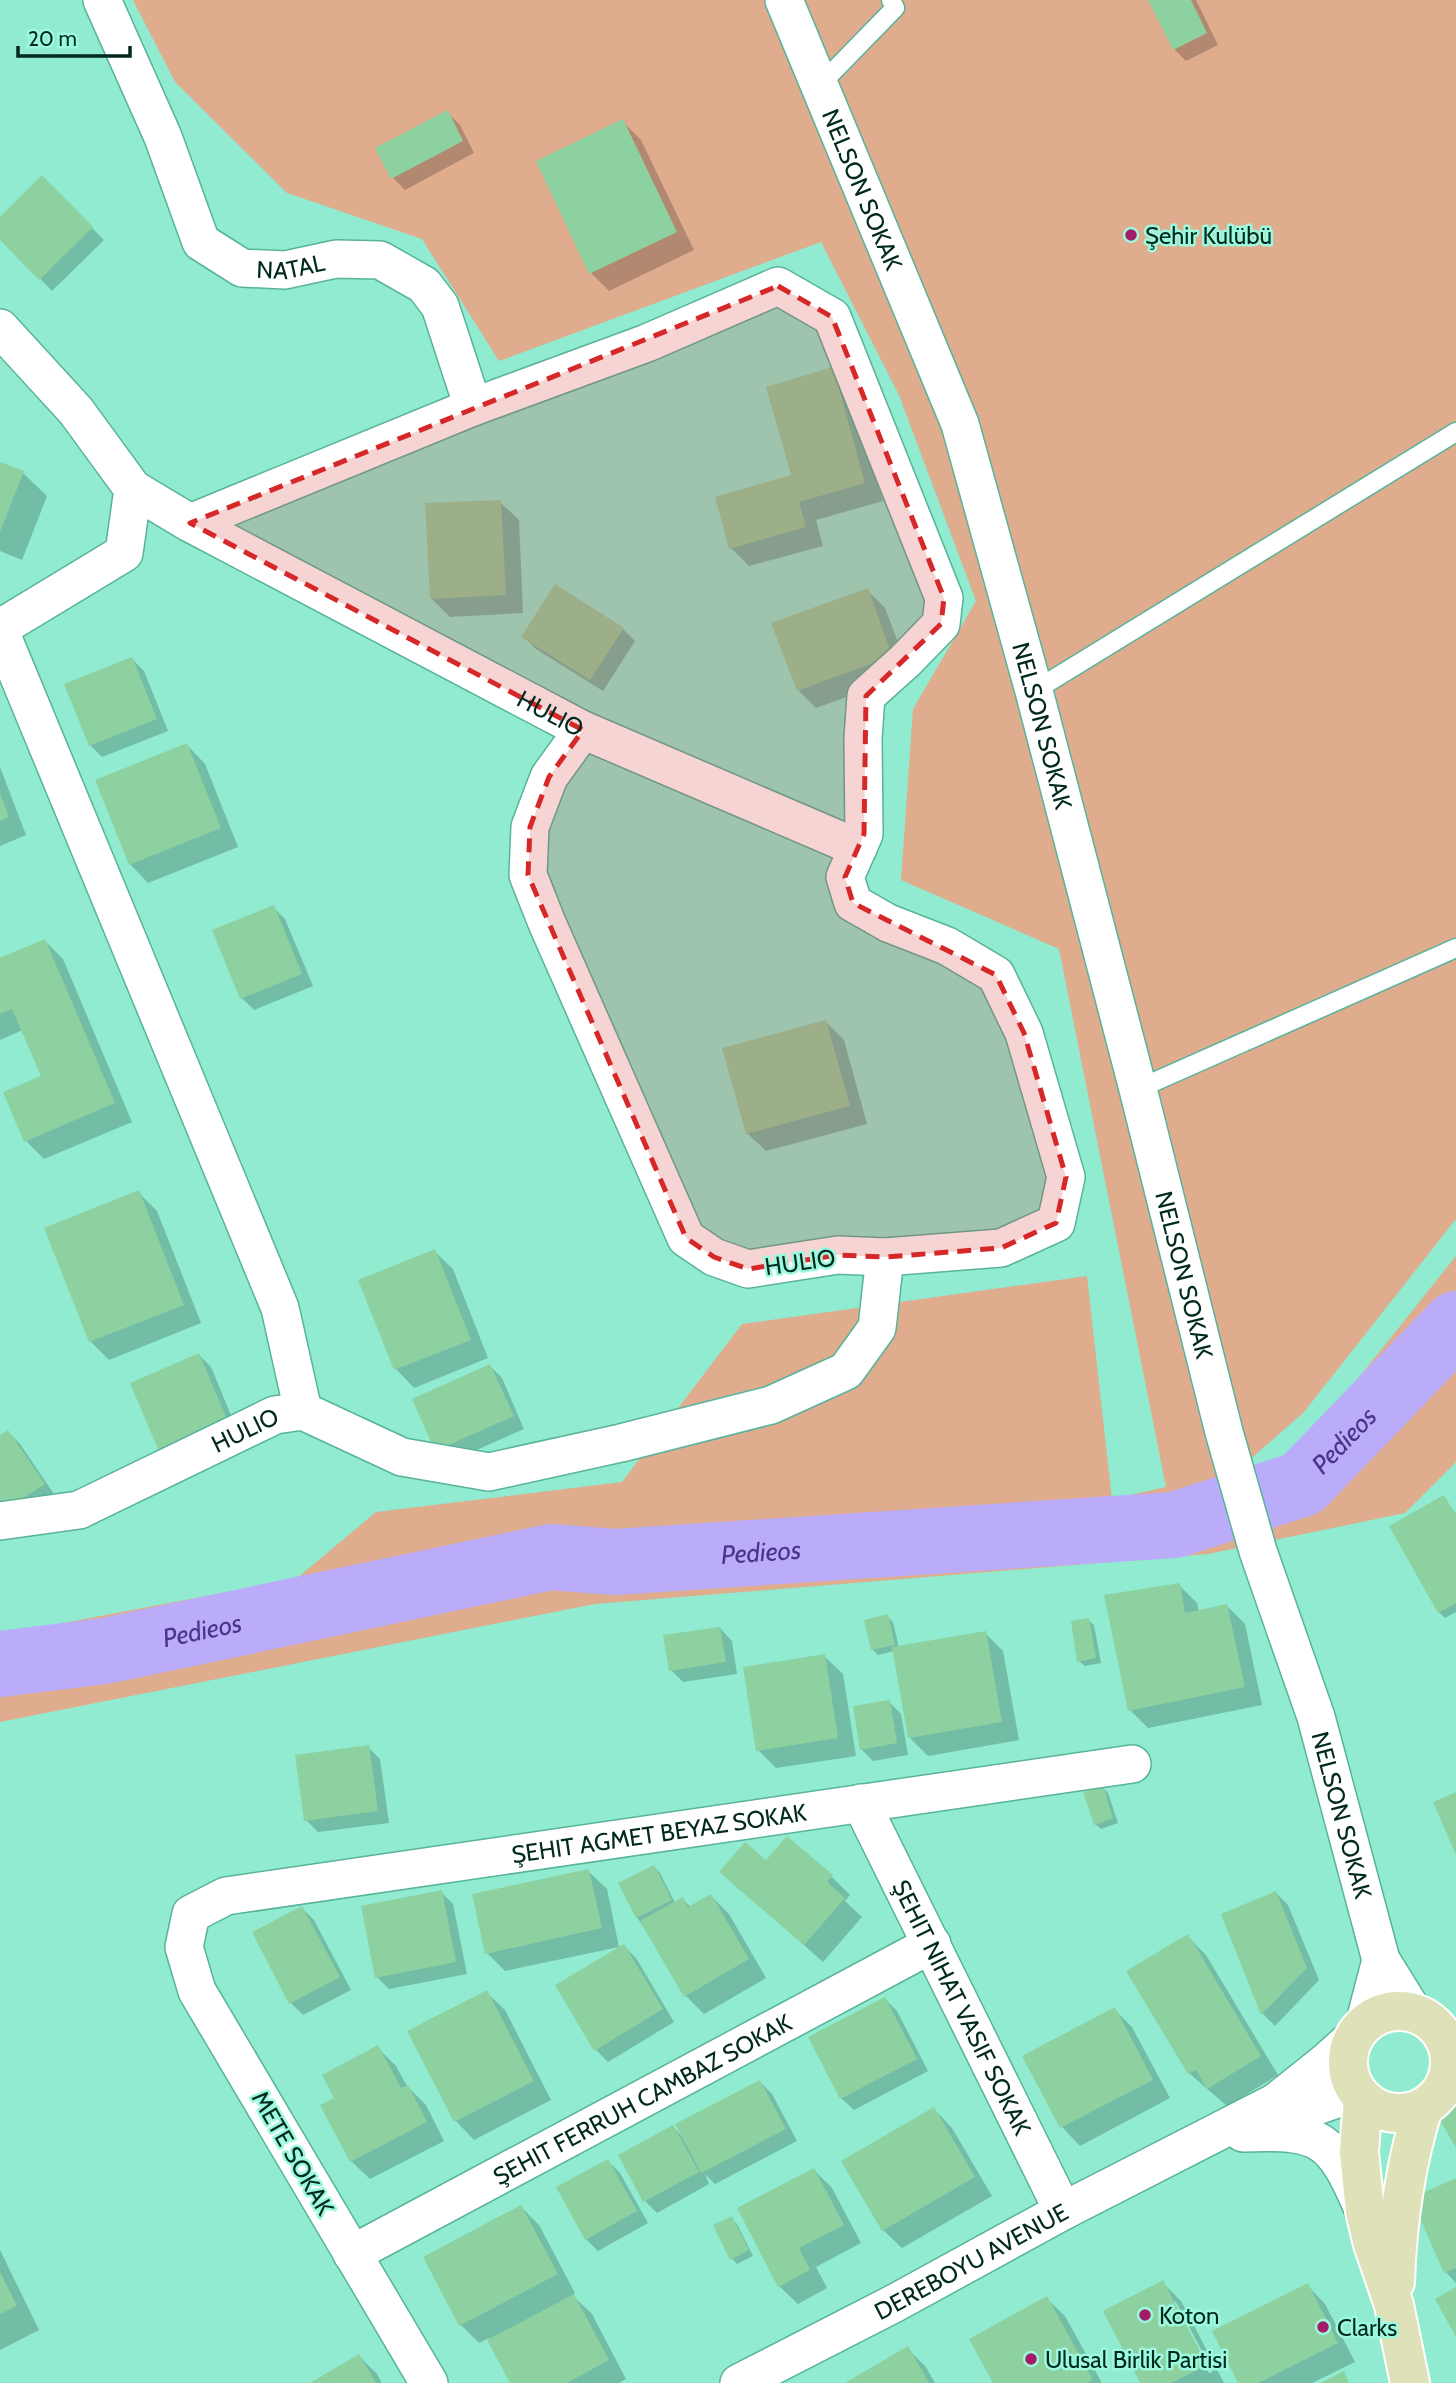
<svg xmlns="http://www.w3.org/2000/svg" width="1456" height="2383" font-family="Cabin,sans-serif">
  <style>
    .green { fill: #dfac8d }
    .shadow { fill: #0003; fill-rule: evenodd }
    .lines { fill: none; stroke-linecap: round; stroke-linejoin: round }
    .river { stroke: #bbacfa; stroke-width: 66 }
    .building { fill: #8ed1a1 }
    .lane-casing { stroke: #58b39a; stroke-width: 21 }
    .street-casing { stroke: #58b39a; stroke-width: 40 }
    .primary-casing { stroke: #fff; stroke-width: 42 }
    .lane { stroke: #fff; stroke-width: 18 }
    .street { stroke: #fff; stroke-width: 37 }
    .primary { stroke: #dfe2b8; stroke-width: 38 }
    .marked { fill: #d62828; fill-opacity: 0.2; stroke: #d62828; stroke-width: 5; stroke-dasharray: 14 9; stroke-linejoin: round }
    .poi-dot { fill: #a31c67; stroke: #9df9dd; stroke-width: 2.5 }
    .labels { text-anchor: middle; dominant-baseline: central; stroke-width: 5; stroke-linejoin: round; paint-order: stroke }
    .street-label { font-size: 24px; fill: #00291f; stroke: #9df9dd }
    .poi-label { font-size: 24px; fill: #00291f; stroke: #9df9dd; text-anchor: start }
    .water-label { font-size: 26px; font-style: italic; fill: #4d338c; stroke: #9df9dd }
  </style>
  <rect width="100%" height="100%" fill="#90ebd0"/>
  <polygon class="green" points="133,0 1456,0 1456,1219 1304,1412 1238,1470 1285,1459 1325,1420 1456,1256 1456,1462 1405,1513 1208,1554 595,1604 0,1722 0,1635 296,1579 376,1512 622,1482 742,1324 1087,1276 1112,1499 1166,1487 1059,949 901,880 913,709 976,601 899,395 821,242 499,361 422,239 287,193 175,82"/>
  <g class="shadow">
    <polygon points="1150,0 1196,0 1218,45 1186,61 1174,49"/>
    <polygon points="448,113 460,125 474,153 405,190 393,178 378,149"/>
    <polygon points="623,122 641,140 694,250 609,291 591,273"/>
    <polygon points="42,178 104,240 52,291 0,237 0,219"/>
    <polygon points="832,369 851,388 883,501 816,520 823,546 749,566 731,548 793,477"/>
    <polygon points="0,464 23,473 47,496 22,560 0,551"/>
    <polygon points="500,502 519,520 523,613 450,617 431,598"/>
    <polygon points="867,590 885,608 910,674 816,708 798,690"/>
    <polygon points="623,629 635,641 603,691 536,649 524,637"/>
    <polygon points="132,659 144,671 168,731 102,757 90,745"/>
    <polygon points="187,745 205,764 238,847 148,883 130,864"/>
    <polygon points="0,767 26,835 0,846"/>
    <polygon points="273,907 285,919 313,986 254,1010 242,998"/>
    <polygon points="45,941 63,959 132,1122 44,1159 26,1141 43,1077 23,1030 0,1040 0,960"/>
    <polygon points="826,1022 844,1040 867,1124 766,1151 747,1133"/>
    <polygon points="138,1192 157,1211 201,1323 109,1360 90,1341"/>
    <polygon points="434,1251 453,1269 488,1358 414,1388 396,1369"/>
    <polygon points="199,1355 211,1367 240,1437 174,1465"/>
    <polygon points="490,1366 502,1378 524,1429 449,1462 437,1450"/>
    <polygon points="8,1432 20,1444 56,1497 0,1517 0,1437"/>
    <polygon points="1444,1497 1456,1514 1456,1612 1445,1618 1439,1612 1391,1527"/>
    <polygon points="1179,1585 1197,1603 1199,1612 1227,1606 1245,1624 1262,1705 1148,1728 1130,1710"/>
    <polygon points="887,1616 893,1622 899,1648 985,1633 1003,1651 1019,1740 928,1756 910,1738 894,1651 878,1655 872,1649"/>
    <polygon points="1088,1620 1094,1625 1101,1663 1085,1666 1079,1661"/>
    <polygon points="720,1628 732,1641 737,1674 683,1682 671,1670"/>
    <polygon points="824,1656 843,1674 856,1756 776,1768 758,1750"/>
    <polygon points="889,1702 901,1714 908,1755 873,1761 861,1749"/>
    <polygon points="368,1747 380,1759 389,1823 318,1832 306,1820"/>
    <polygon points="1102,1787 1108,1793 1118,1823 1101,1829 1095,1824"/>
    <polygon points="766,1863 832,1877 850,1895 845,1901 862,1917 823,1962 722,1872"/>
    <polygon points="654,1867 660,1873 675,1903 682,1899 691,1907 711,1896 729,1914 766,1978 704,2014 686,1996 637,1917"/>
    <polygon points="588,1871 607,1889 619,1947 505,1971 487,1953"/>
    <polygon points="441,1892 453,1904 467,1974 389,1989 377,1977"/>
    <polygon points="1276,1893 1288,1905 1319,1980 1275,2026 1263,2014 1223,1914"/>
    <polygon points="302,1908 314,1920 351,1990 303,2015 291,2003 254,1933"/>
    <polygon points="1188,1937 1206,1955 1278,2075 1227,2106 1189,2073"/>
    <polygon points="624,1946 636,1958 674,2022 608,2062 596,2050"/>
    <polygon points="486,1992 505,2010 551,2100 474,2140 456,2121 409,2032"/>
    <polygon points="885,1999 897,2011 928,2071 854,2110 841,2098"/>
    <polygon points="1114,2009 1132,2027 1170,2098 1080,2146 1062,2127 1024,2057"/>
    <polygon points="378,2048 396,2066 407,2086 426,2105 444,2141 370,2179 351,2161 336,2099"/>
    <polygon points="760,2082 772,2094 797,2141 715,2184 705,2174 709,2184 657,2213 645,2201 673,2127 684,2138"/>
    <polygon points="934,2109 952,2128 992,2196 902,2248 883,2230"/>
    <polygon points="608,2161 620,2173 648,2223 598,2251 586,2239"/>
    <polygon points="814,2170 832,2188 861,2243 816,2267 827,2288 798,2304 779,2286"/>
    <polygon points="1456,2180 1456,2283 1446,2272 1414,2198"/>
    <polygon points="521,2207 539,2225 575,2293 572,2295 592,2314 626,2379 619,2383 512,2383 489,2338 479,2343 461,2325 425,2257"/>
    <polygon points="731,2218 737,2224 753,2256 737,2264 732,2258"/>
    <polygon points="0,2250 39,2330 0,2350"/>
    <path d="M 1163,2283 L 1181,2301 L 1224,2383 L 1142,2383 ZM 1172,2302 L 1176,2302 L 1213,2372 L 1209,2373 Z"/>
    <polygon points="1307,2285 1325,2304 1355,2362 1312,2383 1240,2383"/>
    <polygon points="1046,2298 1065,2316 1102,2383 995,2383"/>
    <polygon points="908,2349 926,2367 935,2383 849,2383"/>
    <polygon points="359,2356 377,2374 382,2383 313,2383"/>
  </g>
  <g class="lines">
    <path class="river" id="s1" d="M 0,1664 L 105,1651 L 551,1557 L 614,1562 L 1174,1525 L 1302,1484 L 1456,1324"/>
  </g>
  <g class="building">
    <polygon points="1148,0 1191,0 1207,33 1173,50"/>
    <polygon points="448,110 463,141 391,179 375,148"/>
    <polygon points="623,119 677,232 589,274 536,161"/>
    <polygon points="42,175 93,227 39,280 0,240 0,217"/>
    <polygon points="833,367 865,483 799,502 806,527 729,549 715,497 791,475 766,387"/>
    <polygon points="0,462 24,471 0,532"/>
    <polygon points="501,500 506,595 430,599 425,503"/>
    <polygon points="555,584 624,628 590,680 521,637"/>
    <polygon points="868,588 892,656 797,691 771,623"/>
    <polygon points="132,657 157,719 89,746 64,684"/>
    <polygon points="187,743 221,828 129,865 95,780"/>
    <polygon points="0,793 9,817 0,821"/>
    <polygon points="274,905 302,974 240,999 212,930"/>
    <polygon points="45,939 115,1103 24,1142 3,1092 41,1076 12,1009 0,1014 0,958"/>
    <polygon points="826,1020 850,1106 746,1134 722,1048"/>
    <polygon points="139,1190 184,1305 89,1342 44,1228"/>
    <polygon points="435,1249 471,1340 394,1370 358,1280"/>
    <polygon points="199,1353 229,1424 160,1454 130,1383"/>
    <polygon points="490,1364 514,1416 435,1451 412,1399"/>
    <polygon points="8,1430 45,1484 0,1513 0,1435"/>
    <polygon points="1444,1495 1456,1516 1456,1603 1438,1613 1389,1526"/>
    <polygon points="1180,1583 1185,1613 1227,1604 1245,1687 1128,1711 1104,1595"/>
    <polygon points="888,1614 895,1645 871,1650 864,1620"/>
    <polygon points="1089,1618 1096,1658 1077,1662 1071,1621"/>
    <polygon points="720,1627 726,1662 669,1671 663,1635"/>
    <polygon points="986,1631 1002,1722 908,1738 892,1647"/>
    <polygon points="825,1654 838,1738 756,1751 743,1667"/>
    <polygon points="890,1700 897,1743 860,1750 853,1706"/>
    <polygon points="369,1745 378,1811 304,1821 295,1755"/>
    <polygon points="1103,1785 1113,1818 1094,1825 1083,1792"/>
    <polygon points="1456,1792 1456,1855 1433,1802"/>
    <polygon points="787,1836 833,1875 827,1882 845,1898 804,1945 719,1872 745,1842 766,1860"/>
    <polygon points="654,1865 672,1900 636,1918 618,1883"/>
    <polygon points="589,1869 602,1928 485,1954 472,1894"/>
    <polygon points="442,1890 456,1962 375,1978 361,1906"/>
    <polygon points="1276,1891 1307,1968 1261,2015 1221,1914"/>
    <polygon points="711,1894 749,1959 684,1997 640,1921 683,1897 688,1907"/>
    <polygon points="302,1906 340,1977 289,2004 252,1932"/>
    <polygon points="1188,1934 1261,2056 1207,2089 1196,2070 1188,2074 1126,1971"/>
    <polygon points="624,1944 663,2009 594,2051 555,1985"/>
    <polygon points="487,1990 534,2081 454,2122 407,2031"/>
    <polygon points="885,1997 917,2059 840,2099 808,2037"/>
    <polygon points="1115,2007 1153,2080 1060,2128 1022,2056"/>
    <polygon points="378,2045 401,2088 408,2085 427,2122 350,2162 320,2105 334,2098 322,2075"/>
    <polygon points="760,2080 786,2129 701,2173 675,2124"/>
    <polygon points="1456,2104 1456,2148 1437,2115"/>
    <polygon points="934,2107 975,2177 882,2231 841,2161"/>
    <polygon points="673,2125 699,2172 643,2202 618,2155"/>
    <polygon points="608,2159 637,2211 585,2240 556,2187"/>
    <polygon points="814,2168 844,2225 799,2248 810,2270 778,2287 737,2208"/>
    <polygon points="1456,2178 1456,2268 1444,2273 1411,2198"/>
    <polygon points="521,2205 558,2274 459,2326 423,2257"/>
    <polygon points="732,2216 749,2250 730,2260 713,2225"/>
    <polygon points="0,2272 17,2306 0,2314"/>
    <polygon points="1163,2280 1207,2365 1171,2383 1140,2383 1103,2311"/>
    <polygon points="1308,2283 1338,2343 1258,2383 1238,2383 1212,2331"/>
    <polygon points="1456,2287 1456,2337 1435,2299"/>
    <polygon points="574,2294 609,2360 567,2383 510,2383 487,2340"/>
    <polygon points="1047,2296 1093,2380 1087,2383 993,2383 969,2339"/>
    <polygon points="908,2346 929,2383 845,2383"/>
    <polygon points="359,2354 376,2383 310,2383"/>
    <polygon points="1344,2371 1349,2383 1320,2383"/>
  </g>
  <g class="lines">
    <defs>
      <g id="lane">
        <polyline points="819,86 895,8 891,0"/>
        <polyline points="1034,691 1456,432"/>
        <polyline points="1138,1089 1456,948"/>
      </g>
      <g id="street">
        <path id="s2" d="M 102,0 L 163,137 L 201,242 L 242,268 L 285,270 L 336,259 L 380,260 L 424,285 L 440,306 L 473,407"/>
        <path id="s3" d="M 784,0 L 960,424 L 1034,691 L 1138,1089 L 1224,1432 L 1258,1551 L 1316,1717 L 1381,1960 L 1414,2013"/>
        <polyline points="0,328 76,411 133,489 124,553 0,628"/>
        <path id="s4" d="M 133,489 L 190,523 L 583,730 L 858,848"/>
        <polyline points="190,523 473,407 647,343 778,286 832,317 944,598 941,624 905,661 866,696 863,738 864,834 845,877 853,903 888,923 947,946 996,975 1024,1033 1066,1177 1056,1223 1001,1248 885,1257 838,1255 748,1269 714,1257 686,1238 547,923 528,875 530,827 549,777 583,730"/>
        <polyline points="0,631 280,1308 303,1411"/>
        <path id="s5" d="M 0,1521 L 79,1510 L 275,1415 L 303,1411 L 402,1457 L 489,1472 L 621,1443 L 771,1405 L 846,1371 L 877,1328 L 885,1257"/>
        <path id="s6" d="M 861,1803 L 1063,2211"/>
        <polyline points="1364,2025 1381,1960"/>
        <polyline points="1267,2123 1357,2092"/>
        <path d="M 1243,2133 C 1321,2130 1332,2137 1363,2209"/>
        <path id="s7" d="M 352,2254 L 932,1944"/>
        <path id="s8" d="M 429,2383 L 197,1991 L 184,1947 L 191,1914 L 226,1896 L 1132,1764"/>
        <path id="s9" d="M 739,2383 L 895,2303 L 1063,2211 L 1276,2102 L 1326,2062 L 1356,2035"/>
      </g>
      <g id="primary">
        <circle cx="1399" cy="2062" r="51"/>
        <polyline points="1363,2098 1359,2152 1365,2211 1373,2244 1394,2305 1410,2383"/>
        <path d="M 1395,2282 C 1397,2222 1405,2165 1423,2108"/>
      </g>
    </defs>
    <use href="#lane" class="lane-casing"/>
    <use href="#street" class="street-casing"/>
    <use href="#primary" class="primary-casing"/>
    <use href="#lane" class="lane"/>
    <use href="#street" class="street"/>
    <use href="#primary" class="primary"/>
  </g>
  <path class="marked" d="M 778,286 L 832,317 L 944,598 L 941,624 L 866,696 L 864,834 L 845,877 L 853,903 L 996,975 L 1024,1033 L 1066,1177 L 1056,1223 L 1001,1248 L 885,1257 L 838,1255 L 748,1269 L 714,1257 L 686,1238 L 528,875 L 530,827 L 549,777 L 583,730 L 190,523 Z"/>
  <g class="poi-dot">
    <circle cx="1131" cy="235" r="7"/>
    <circle cx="1145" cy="2315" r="7"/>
    <circle cx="1323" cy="2327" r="7"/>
    <circle cx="1031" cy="2359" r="7"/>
  </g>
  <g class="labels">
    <g class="street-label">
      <text stroke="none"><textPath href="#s3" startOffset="205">NELSON SOKAK</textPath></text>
      <text stroke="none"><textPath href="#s2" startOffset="359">NATAL</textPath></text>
      <text stroke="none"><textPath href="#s4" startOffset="474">HULIO</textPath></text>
      <text stroke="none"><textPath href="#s3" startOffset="772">NELSON SOKAK</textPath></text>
      <text transform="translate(800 1262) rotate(-8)">HULIO</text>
      <text stroke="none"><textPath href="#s3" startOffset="1339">NELSON SOKAK</textPath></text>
      <text stroke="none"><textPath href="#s5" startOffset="264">HULIO</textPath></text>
      <text stroke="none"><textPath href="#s3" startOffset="1902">NELSON SOKAK</textPath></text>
      <text stroke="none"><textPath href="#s8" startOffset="1012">ŞEHIT AGMET BEYAZ SOKAK</textPath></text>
      <text stroke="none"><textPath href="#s6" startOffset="228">ŞEHIT NIHAT VASIF SOKAK</textPath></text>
      <text stroke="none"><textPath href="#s7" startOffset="329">ŞEHIT FERRUH CAMBAZ SOKAK</textPath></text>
      <text transform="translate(293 2153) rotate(60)">METE SOKAK</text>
      <text stroke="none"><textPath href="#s9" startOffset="262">DEREBOYU AVENUE</textPath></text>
    </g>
    <g class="poi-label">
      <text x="1145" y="235">Şehir Kulübü</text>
      <text x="1159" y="2315">Koton</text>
      <text x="1337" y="2327">Clarks</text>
      <text x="1045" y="2359">Ulusal Birlik Partisi</text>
    </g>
    <g class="water-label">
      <text stroke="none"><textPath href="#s1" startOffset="1381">Pedieos</textPath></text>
      <text stroke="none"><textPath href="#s1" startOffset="772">Pedieos</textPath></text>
      <text stroke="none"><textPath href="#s1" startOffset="205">Pedieos</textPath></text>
    </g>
  </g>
  <path d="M18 46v10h112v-10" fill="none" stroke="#00291f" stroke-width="3.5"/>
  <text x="28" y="46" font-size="21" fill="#00291f" stroke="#9df9dd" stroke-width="5" paint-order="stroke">20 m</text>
</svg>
